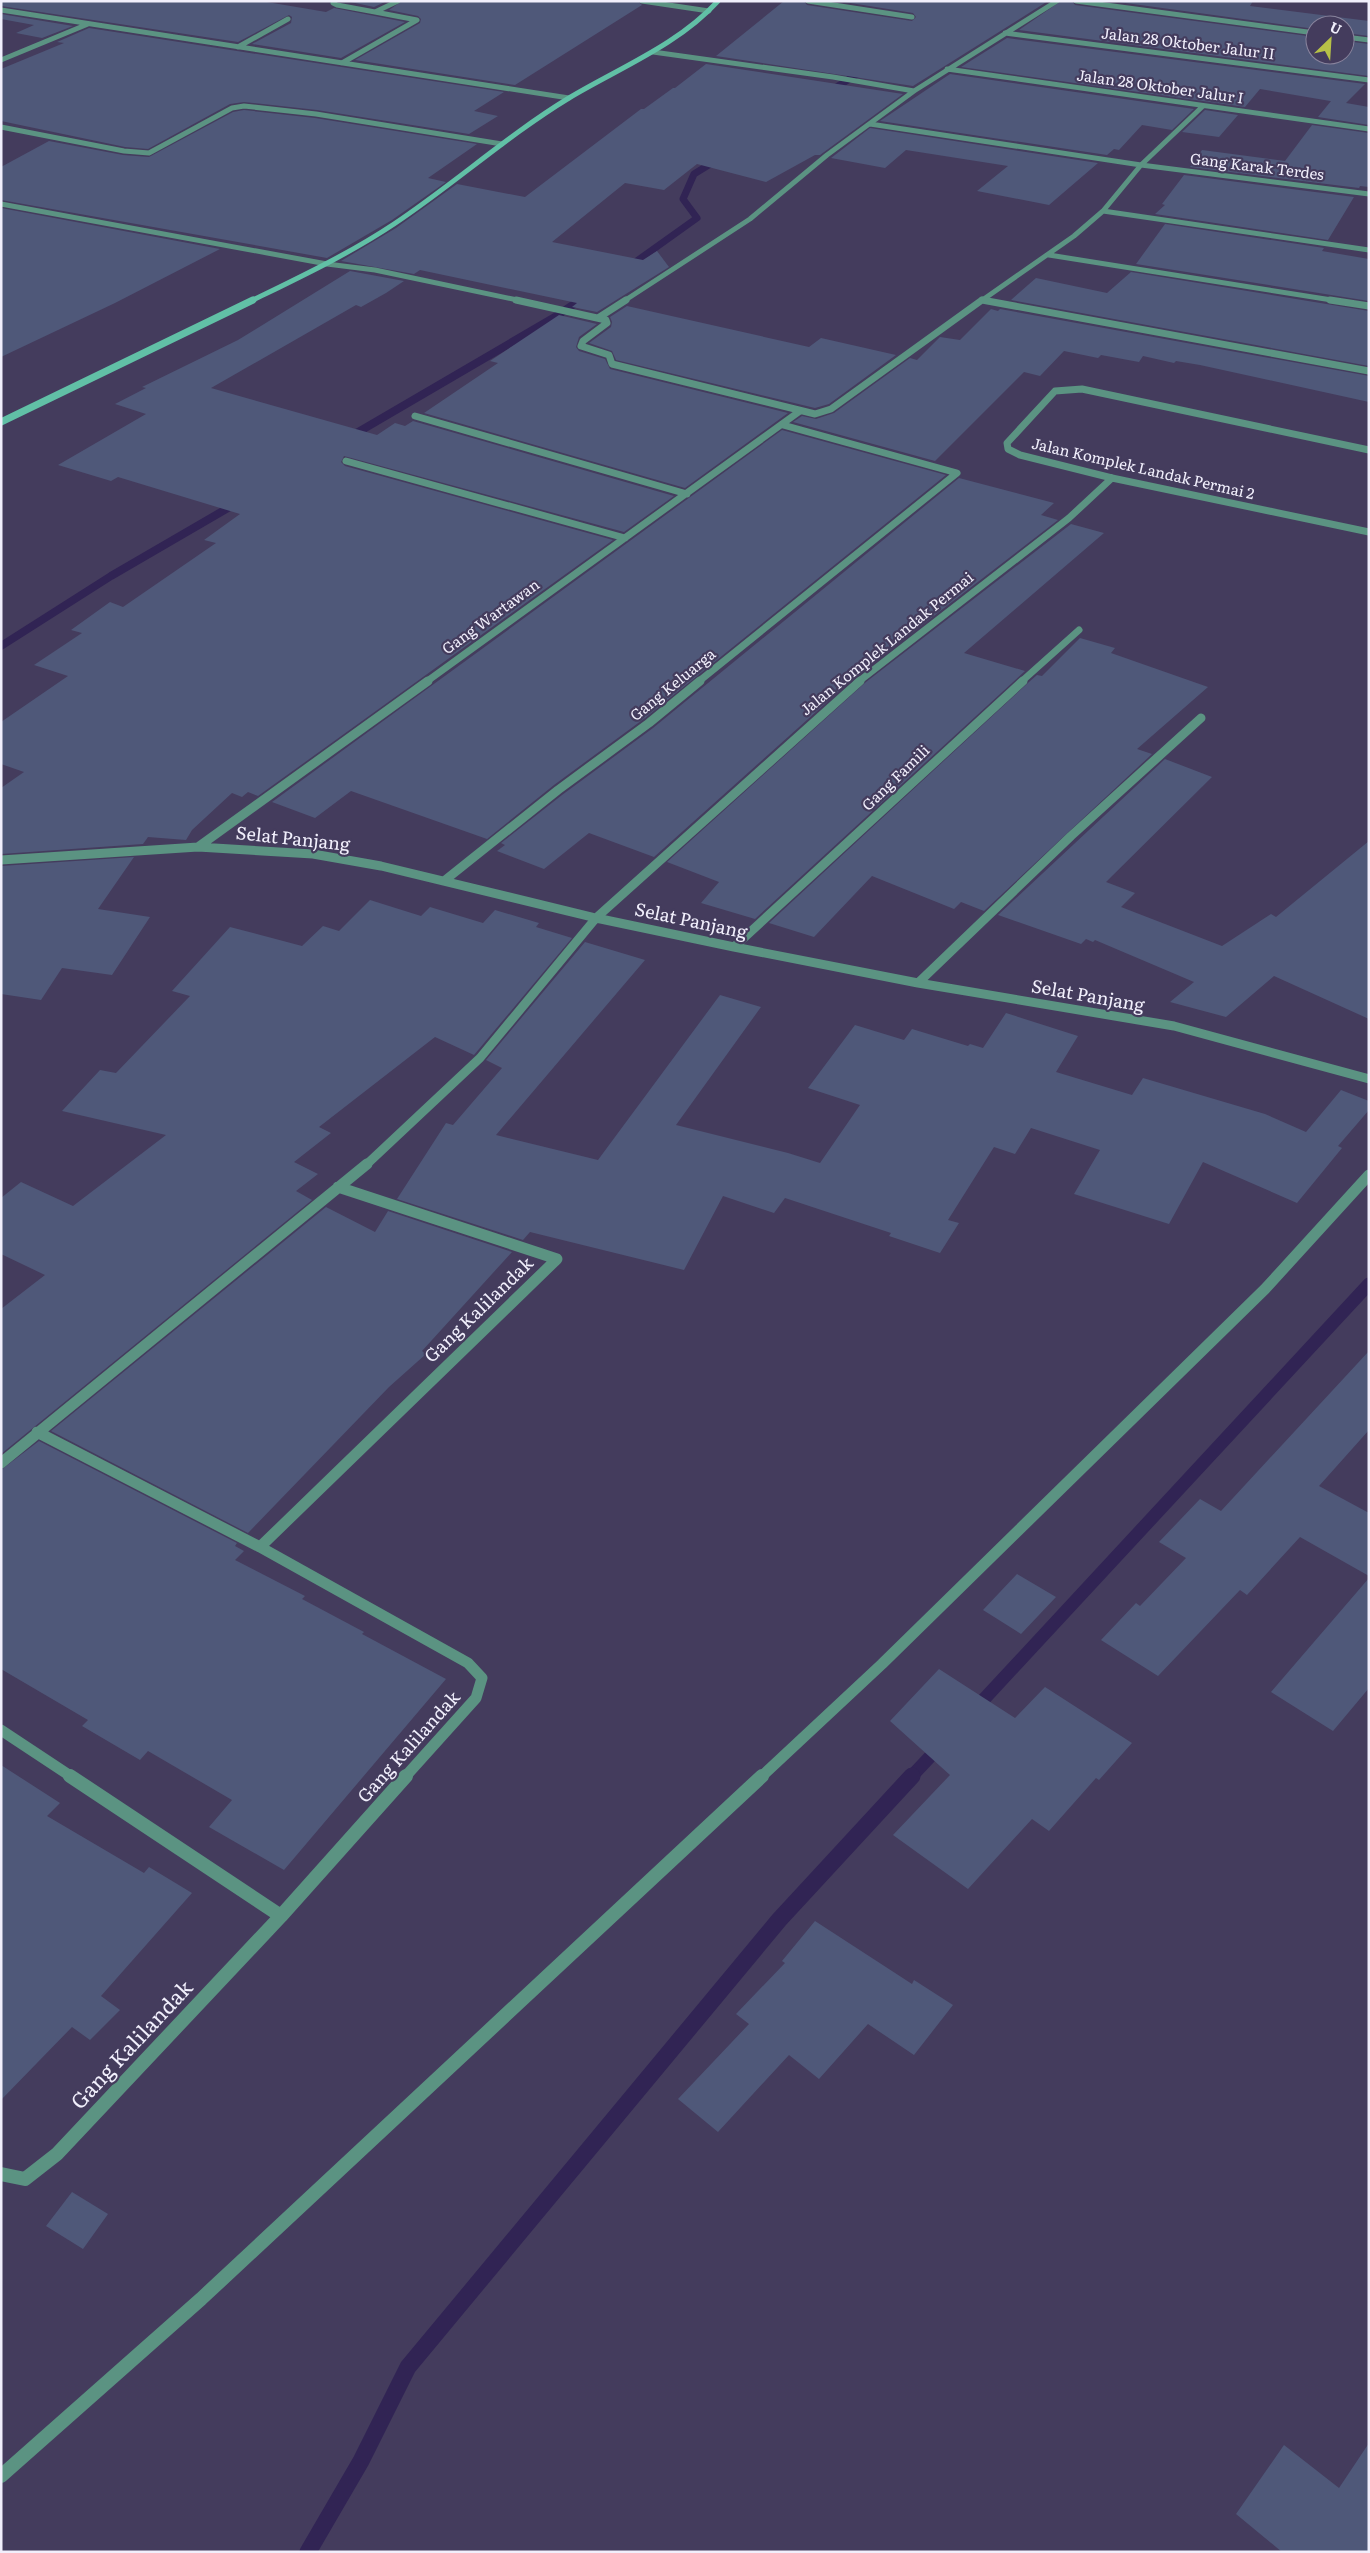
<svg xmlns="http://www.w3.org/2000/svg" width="1370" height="2553" font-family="Literata,serif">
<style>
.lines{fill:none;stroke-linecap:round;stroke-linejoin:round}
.stream-far3{stroke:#312454;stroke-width:7}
.stream-far2{stroke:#312454;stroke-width:8}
.stream-far1{stroke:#312454;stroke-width:13}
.stream{stroke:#312454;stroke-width:17}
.building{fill:#4f5879}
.street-far4{stroke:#5b9382;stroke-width:5}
.street-far3{stroke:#5b9382;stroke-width:7}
.street-far2{stroke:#5b9382;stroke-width:9}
.street-far1{stroke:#5b9382;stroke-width:11}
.street{stroke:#5b9382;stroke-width:14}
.secondary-far1{stroke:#61c0a6;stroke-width:5}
.secondary{stroke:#61c0a6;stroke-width:7}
.labels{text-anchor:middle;stroke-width:4.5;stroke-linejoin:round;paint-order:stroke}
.far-street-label{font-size:15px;fill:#f1effc;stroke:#443c5d}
.street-label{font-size:18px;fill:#f1effc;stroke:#443c5d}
.near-street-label{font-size:21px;fill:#f1effc;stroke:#443c5d}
</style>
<rect width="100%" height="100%" fill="#443c5d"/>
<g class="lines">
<!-- stream-far3 -->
<path class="stream-far3" d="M 827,93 L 867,68
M 627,268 L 697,218 L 683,199 L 694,174 L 720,158
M 578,301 L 590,293"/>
<!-- stream-far2 -->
<path class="stream-far2" d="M 348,438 L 555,317 L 580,300
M 1,646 L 111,576 L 240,501"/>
<!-- stream-far1 -->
<path class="stream-far1" d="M 974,1710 L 1369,1284
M 911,1777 L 942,1744"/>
<!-- stream -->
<path class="stream" d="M 308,2552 L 361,2461 L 408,2367 L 779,1920 L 912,1776"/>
</g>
<!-- building -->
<path class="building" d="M 1,1 L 261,1 L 326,12 L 334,8 L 405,22 L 341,58 L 252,44 L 291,23 L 292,17 L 289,15 L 238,42 L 1,6 Z
M 346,1 L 387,1 L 374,7 Z
M 402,1 L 638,1 L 642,5 L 515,85 L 355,60 L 420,23 L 421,19 L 418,16 L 389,10 Z
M 784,1 L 804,1 L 807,5 L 912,21 L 916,17 L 913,13 L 838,1 L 1048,1 L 913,86 L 716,56 Z
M 1061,1 L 1072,1 L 1075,5 L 1315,37 L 1315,55 L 1345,55 L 1345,41 L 1369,44 L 1369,76 L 1019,30 Z
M 1111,1 L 1253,1 L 1250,6 L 1369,21 L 1369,36 L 1345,33 L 1345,25 L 1315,25 L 1315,29 Z
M 1,14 L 73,26 L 42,38 L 16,33 L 34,25 L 1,19 Z
M 89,28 L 237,51 L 504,92 L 474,111 L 498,116 L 469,134 L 317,110 L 244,102 L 230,104 L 148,149 L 125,147 L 1,121 L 1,69 L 64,43 L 57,42 Z
M 1007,38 L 1365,84 L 1346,103 L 1369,107 L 1369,125 L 1318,117 L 1331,101 L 1336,102 L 1260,89 L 1245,107 L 961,67 Z
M 706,64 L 903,94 L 820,155 L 815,155 L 766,182 L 697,164 L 664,190 L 625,183 L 552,242 L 643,260 L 657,251 L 669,267 L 597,312 L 572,307 L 577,303 L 420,270 L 414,274 L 341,261 L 396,228 L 457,184 L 525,197 L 641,109 L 644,109 L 673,88 L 675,88 Z
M 950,74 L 1194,109 L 1172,130 L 1142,125 L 1119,150 L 1114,149 L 1107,155 L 880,121 Z
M 244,110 L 315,118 L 477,144 L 428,178 L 446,182 L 392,220 L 327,258 L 1,200 L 1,167 L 49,141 L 123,155 L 149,157 L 233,112 Z
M 1205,110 L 1238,115 L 1219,137 L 1182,132 Z
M 1312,125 L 1369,133 L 1369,187 L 1360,186 L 1359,188 L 1190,167 L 1202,150 L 1285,161 Z
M 870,128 L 1098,163 L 1049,205 L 977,191 L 1008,166 L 906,150 L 885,168 L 831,158 Z
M 1184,175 L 1354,197 L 1328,240 L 1155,214 L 1165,205 L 1162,204 Z
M 1,208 L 220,249 L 115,303 L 1,357 Z
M 1165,224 L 1324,248 L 1322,251 L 1369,259 L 1369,301 L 1136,264 Z
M 350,271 L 404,281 L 386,293 L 361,307 L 356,305 L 211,388 L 377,435 L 395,423 L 405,426 L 413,421 L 674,496 L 624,532 L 344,456 L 341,462 L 345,466 L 613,540 L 258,796 L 248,792 L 242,797 L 232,793 L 192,830 L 186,840 L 148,837 L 143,844 L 1,854 L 1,788 L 24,772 L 1,764 L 1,722 L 68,676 L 34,665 L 82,633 L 71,630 L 110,602 L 123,607 L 216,543 L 204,540 L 240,514 L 118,477 L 111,481 L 58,465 L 146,414 L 115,404 L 146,388 L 142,387 L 238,340 Z
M 1131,272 L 1369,311 L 1369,366 L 1011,300 L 1036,278 L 1107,293 Z
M 627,306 L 809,347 L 821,338 L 896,355 L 829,404 L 815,408 L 616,360 L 612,351 L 589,343 L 611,327 L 612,322 L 610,317 Z
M 991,309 L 998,311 L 1000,309 L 1369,376 L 1369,402 L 1200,365 L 1176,361 L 1174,363 L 1143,356 L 1139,362 L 1101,355 L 1098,358 L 1064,351 L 1040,376 L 1024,372 L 935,461 L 793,422 L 802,416 L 816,419 L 834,413 L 910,358 L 917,360 L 940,337 L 960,340 Z
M 559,315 L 597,324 L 579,337 L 576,347 L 579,351 L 605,359 L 610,369 L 788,413 L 685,488 L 424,413 L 498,363 L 490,361 Z
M 782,430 L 946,475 L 645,718 L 554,785 L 487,839 L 351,791 L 315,818 L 272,802 Z
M 959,478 L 1054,503 L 1041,515 L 1058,520 L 856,676 L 654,857 L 589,833 L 544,869 L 497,851 L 505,845 L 501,843 L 562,795 L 653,728 Z
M 1071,524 L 1104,533 L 964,653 L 1025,671 L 755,919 L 701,903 L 719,882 L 667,862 L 866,682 Z
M 1080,638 L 1115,648 L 1111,653 L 1208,687 L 1137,749 L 1152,754 L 984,911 L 961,902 L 954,909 L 872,876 L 814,937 L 769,923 L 1029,682 L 1037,675 L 1042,676 Z
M 1165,759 L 1212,777 L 1106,882 L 1135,893 L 1121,907 L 1222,946 L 1271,914 L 1276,917 L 1369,841 L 1369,1019 L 1274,976 L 1226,1017 L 1170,1002 L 1194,982 L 1095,940 L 1093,942 L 1086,939 L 1081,944 L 998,915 Z
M 134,857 L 98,909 L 150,917 L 112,975 L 62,968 L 41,1000 L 1,994 L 1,866 Z
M 370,900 L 421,916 L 430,907 L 483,923 L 495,910 L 539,923 L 536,927 L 572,938 L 474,1055 L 435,1037 L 319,1127 L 331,1133 L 294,1162 L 318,1174 L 296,1191 L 312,1200 L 1,1454 L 1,1309 L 45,1275 L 1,1254 L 1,1198 L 21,1182 L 73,1206 L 166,1135 L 62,1111 L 100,1070 L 116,1073 L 190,996 L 172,991 L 230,927 L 302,946 L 323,926 L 339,931 Z
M 585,942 L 645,960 L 496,1135 L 598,1160 L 720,995 L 761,1007 L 676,1125 L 788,1153 L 820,1163 L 860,1105 L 808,1088 L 855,1025 L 904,1040 L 912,1029 L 968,1046 L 970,1044 L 983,1048 L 1006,1013 L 1078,1036 L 1056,1072 L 1132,1095 L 1143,1078 L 1265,1114 L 1306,1132 L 1341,1090 L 1369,1101 L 1369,1110 L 1338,1146 L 1342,1148 L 1297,1203 L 1203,1162 L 1169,1224 L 1074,1194 L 1100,1150 L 1031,1128 L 1015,1154 L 994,1147 L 948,1220 L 959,1223 L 940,1253 L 889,1236 L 891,1233 L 785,1198 L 774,1213 L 723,1196 L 684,1270 L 530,1232 L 523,1240 L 397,1199 L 446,1123 L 453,1125 L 502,1068 L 486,1060 Z
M 326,1207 L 375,1232 L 388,1211 L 512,1252 L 422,1351 L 426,1354 L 389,1387 L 248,1533 L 51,1431 Z
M 1369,1351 L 1369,1430 L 1319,1486 L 1369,1513 L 1369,1576 L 1300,1537 L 1247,1595 L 1240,1590 L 1158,1676 L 1101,1640 L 1136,1603 L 1140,1606 L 1186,1558 L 1159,1542 L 1200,1499 L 1221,1511 Z
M 39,1441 L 237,1543 L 235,1546 L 244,1551 L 235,1560 L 305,1596 L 302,1599 L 364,1632 L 362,1634 L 446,1679 L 284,1870 L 209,1827 L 232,1800 L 148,1751 L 140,1760 L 82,1726 L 88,1720 L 1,1669 L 1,1470 Z
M 1017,1574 L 1056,1597 L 1021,1634 L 983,1610 Z
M 1369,1578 L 1369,1688 L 1333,1731 L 1271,1692 Z
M 939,1669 L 1015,1718 L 1045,1687 L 1132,1743 L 1099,1780 L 1096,1778 L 1049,1831 L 1032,1819 L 968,1889 L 893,1835 L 950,1775 L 890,1721 Z
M 1,1765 L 60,1803 L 47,1816 L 144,1873 L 149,1867 L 192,1893 L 101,1996 L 120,2010 L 90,2040 L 72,2027 L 1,2100 Z
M 815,1921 L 912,1984 L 914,1980 L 953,2005 L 914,2055 L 868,2024 L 819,2079 L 789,2055 L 718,2132 L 678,2099 L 749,2024 L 736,2014 L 785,1963 L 782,1961 Z
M 72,2192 L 108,2214 L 83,2249 L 46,2226 Z
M 1369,2443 L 1369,2552 L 1282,2552 L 1236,2514 L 1284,2445 L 1339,2488 Z"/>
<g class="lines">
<!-- street-far4 -->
<path class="street-far4" d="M 334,1 L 333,3 L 337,5 L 375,12 L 398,1
M 642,1 L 709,11
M 808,1 L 912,17
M 1076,1 L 1315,33
M 1,10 L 569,98
M 1005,33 L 1369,80
M 1345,37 L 1369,40
M 238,47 L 288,19
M 653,52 L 833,77 L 914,91
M 1,60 L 88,24
M 342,63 L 417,20 L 375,12
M 947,69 L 1369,129
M 870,124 L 1141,165 L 1369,194
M 1,127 L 124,151 L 149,153 L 232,108 L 244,106 L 316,114 L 502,144
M 1,204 L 327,264 L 375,270 L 522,301
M 1103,211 L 1369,250
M 1049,255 L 1338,301
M 982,300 L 987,301
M 624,301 L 750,219 L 827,155 L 914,91 L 1057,1
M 981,301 L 1074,236 L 1103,211 L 1141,165 L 1203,106"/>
<!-- street-far3 -->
<path class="street-far3" d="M 516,300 L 606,320 L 607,323 L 583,341 L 581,346 L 609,355 L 612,364 L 815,414 L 831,409 L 982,300
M 982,300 L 1369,371
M 1330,300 L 1369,306
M 598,318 L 626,300
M 415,416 L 687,494
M 1369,450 L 1082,389 L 1055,391 L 1007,443 L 1008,449 L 1020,455 L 1112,478 L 1369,532
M 346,461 L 625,538
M 426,682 L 800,411
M 698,682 L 957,473 L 783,425
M 858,682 L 1069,518 L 1112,478
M 1021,682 L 1079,630"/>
<!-- street-far2 -->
<path class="street-far2" d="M 198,847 L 428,681
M 1,860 L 198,847 L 313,854 L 381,866 L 596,918 L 734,947 L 918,983 L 1174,1026 L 1369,1079
M 444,881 L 558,790 L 649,723 L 700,681
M 734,947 L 1023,681
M 918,983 L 1071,836 L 1201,718
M 366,1165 L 480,1058 L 596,918 L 860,681"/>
<!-- street-far1 -->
<path class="street-far1" d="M 37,1432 L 260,1547 L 468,1663 L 482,1678 L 476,1698 L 405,1777
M 1,1463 L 367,1164
M 260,1547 L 557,1259 L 338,1187
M 1,1730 L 72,1777
M 761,1777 L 882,1664 L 1265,1289 L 1369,1175"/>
<!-- street -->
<path class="street" d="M 70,1776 L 281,1916
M 1,2174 L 25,2179 L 57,2154 L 281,1916 L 406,1776
M 1,2476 L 201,2299 L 762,1776"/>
<!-- secondary-far1 -->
<path class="secondary-far1" d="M 251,301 C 300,277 349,254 394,224 C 454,184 508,135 569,98 C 619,68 678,45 718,1"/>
<!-- secondary -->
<path class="secondary" d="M 1,422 L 253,300"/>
</g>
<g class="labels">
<!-- far-street labels -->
<g class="far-street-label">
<text transform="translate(1188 44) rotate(7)" y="5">Jalan 28 Oktober Jalur II</text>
<text transform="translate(1160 87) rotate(8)" y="5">Jalan 28 Oktober Jalur I</text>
<text transform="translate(1257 167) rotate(7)" y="5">Gang Karak Terdes</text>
<text transform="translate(1143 469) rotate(13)" y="5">Jalan Komplek Landak Permai 2</text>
<text transform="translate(491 617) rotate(-36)" y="5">Gang Wartawan</text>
<text transform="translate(887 644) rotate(-39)" y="5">Jalan Komplek Landak Permai</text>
<text transform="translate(673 685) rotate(-39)" y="5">Gang Keluarga</text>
<text transform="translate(896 778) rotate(-44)" y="5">Gang Famili</text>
</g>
<!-- street labels -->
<g class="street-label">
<text transform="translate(293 839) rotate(6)" y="6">Selat Panjang</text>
<text transform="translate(691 921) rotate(12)" y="6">Selat Panjang</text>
<text transform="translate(1088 996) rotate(10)" y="6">Selat Panjang</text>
<text transform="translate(479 1310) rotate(-44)" y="6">Gang Kalilandak</text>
<text transform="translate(409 1747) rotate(-48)" y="6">Gang Kalilandak</text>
</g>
<!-- near-street labels -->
<g class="near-street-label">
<text transform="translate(132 2045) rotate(-47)" y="7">Gang Kalilandak</text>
</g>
</g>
<!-- border -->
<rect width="1370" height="2553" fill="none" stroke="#f1effc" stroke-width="5"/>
<!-- north arrow -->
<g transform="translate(1330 40) rotate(25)"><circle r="24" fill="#443c5d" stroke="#89849d"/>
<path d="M0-4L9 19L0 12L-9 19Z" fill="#b7c147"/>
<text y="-8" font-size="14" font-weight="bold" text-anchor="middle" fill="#f1effc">U</text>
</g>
</svg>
